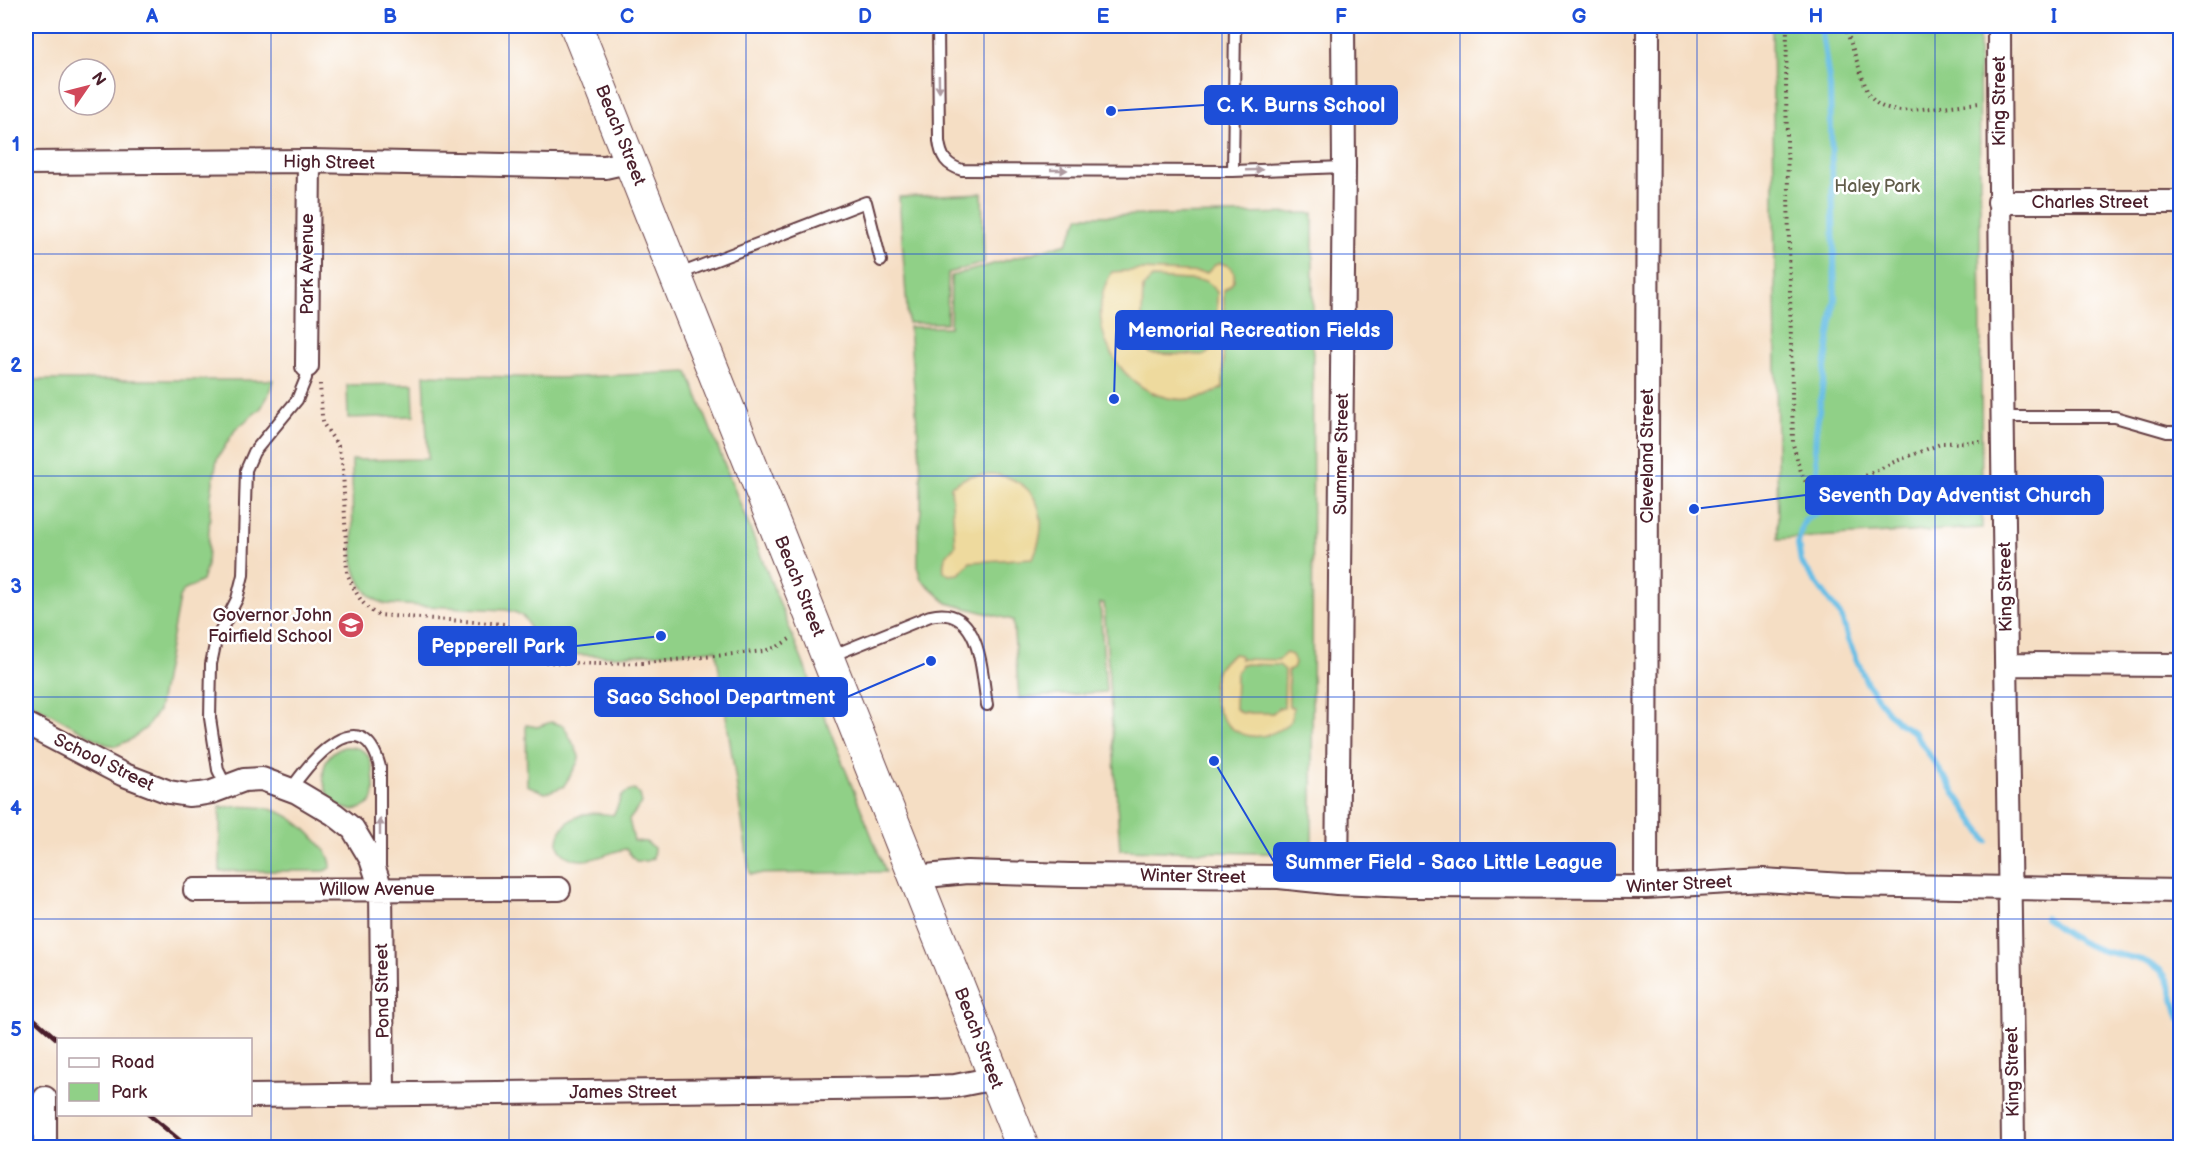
<svg xmlns="http://www.w3.org/2000/svg" width="2206" height="1173" font-family="'Balsamiq Sans',sans-serif">
<style>
.green{fill:#90d087;stroke:#6d7859;stroke-width:1.5}
.sand{fill:#eeda9e;stroke:#9c7c64;stroke-width:1.5;fill-rule:evenodd}
.lines{fill:none;stroke-linecap:round;stroke-linejoin:round}
.stream{stroke:#68bee5;stroke-width:6}
.service-casing{stroke:#643c42;stroke-width:14}
.minor-casing{stroke:#643c42;stroke-width:26}
.secondary-casing{stroke:#643c42;stroke-width:34}
.path{stroke:#643c42;stroke-width:4;stroke-dasharray:1.5 4.5;stroke-linecap:butt}
.service{stroke:#fff;stroke-width:10}
.minor{stroke:#fff;stroke-width:22}
.secondary{stroke:#fff;stroke-width:32}
.rail{stroke:#4a1f2b;stroke-width:4.5}
.oneway{fill:#ae9aa0}
.grid{fill:none;stroke:#1d4ed8;stroke-width:1.5;stroke-opacity:0.55}
.labels{text-anchor:middle;stroke-width:5;stroke-linejoin:round;paint-order:stroke}
.street-label{font-size:18px;fill:#4a1f2b;stroke:#fff}
.park-label{font-size:18px;fill:#625d4b;stroke:#fff}
.poi-label{font-size:18px;fill:#4a1f2b;stroke:#fff;text-anchor:end}
.leader{fill:none;stroke:#1d4ed8;stroke-width:2}
.callout-dot{fill:#1d4ed8;stroke:#fff;stroke-width:2}
.callout{fill:#1d4ed8;stroke:#1d4ed8;stroke-width:2}
.callout-label{font-size:20px;text-anchor:middle;font-weight:bold;fill:#fff}
.neatline{fill:none;stroke:#1d4ed8;stroke-width:2}
.grid-label{font-size:20px;text-anchor:middle;font-weight:bold;fill:#1d4ed8}
</style>
<rect width="100%" height="100%" fill="#fff"/>
<filter id="ink" filterUnits="userSpaceOnUse"><feTurbulence type="fractalNoise" baseFrequency=".0167" numOctaves="2"/><feDisplacementMap in="SourceGraphic" scale="12" xChannelSelector="R" yChannelSelector="G"/><feConvolveMatrix kernelMatrix="1 2 1 2 8 2 1 2 1" color-interpolation-filters="sRGB"/></filter>
<filter id="wash" filterUnits="userSpaceOnUse"><feTurbulence type="fractalNoise" baseFrequency=".008" numOctaves="4" result="noise"/><feDisplacementMap in="SourceGraphic" scale="24" xChannelSelector="R" yChannelSelector="G"/><feGaussianBlur stdDeviation="1.35" result="paint"/><feColorMatrix in="noise" values="0 0 0 0 0 0 0 0 0 0 0 0 0 0 0 0 0 1.4 0 .05"/><feComposite in="paint" operator="in"/></filter>
<g filter="url(#wash)">
<rect width="100%" height="100%" fill="#f5dec4"/>
<!-- green -->
<path class="green" d="M 1772,26 L 1979,26 L 1982,528 L 1778,539 Z
M 982,193 L 984,263 L 948,273 L 947,323 L 908,323 L 899,197 Z
M 1313,213 L 1312,848 L 1301,854 L 1120,850 L 1104,603 L 1100,603 L 1106,692 L 1019,698 L 1013,620 L 947,603 L 921,579 L 918,569 L 918,532 L 921,511 L 921,471 L 909,327 L 950,327 L 951,276 L 1067,243 L 1080,216 Z
M 688,372 L 886,872 L 750,874 L 716,650 L 614,656 L 532,653 C 529,629 534,615 506,610 L 385,604 C 366,598 357,580 353,561 L 352,460 L 428,459 L 424,375 L 559,378 Z
M 26,380 L 273,380 L 268,396 L 261,408 L 235,430 L 217,459 L 211,494 L 207,565 L 202,581 L 183,591 L 179,598 L 158,711 L 146,728 L 130,740 L 116,746 L 105,744 L 26,700 Z
M 413,384 L 414,416 L 348,418 L 347,385 Z
M 551,722 L 564,726 C 566,731 579,753 579,757 C 580,762 566,782 563,787 L 545,793 L 527,785 L 526,725 L 537,727 Z
M 344,747 C 370,745 373,762 374,784 C 374,790 375,797 371,802 C 368,805 362,808 359,809 C 323,817 308,756 344,747 Z
M 635,790 L 640,795 L 642,803 L 629,820 L 634,841 L 646,842 L 654,848 L 653,858 L 647,861 L 636,861 L 626,849 C 610,851 598,861 581,860 C 547,858 553,822 585,814 C 594,812 604,814 613,815 C 621,805 616,793 635,790 Z
M 220,807 C 264,806 283,804 315,839 C 322,847 331,855 331,867 L 325,871 L 220,871 Z"/>
<!-- sand -->
<path class="sand" d="M 1221,263 L 1231,267 C 1238,277 1233,285 1224,290 L 1223,388 C 1216,391 1209,396 1202,397 C 1133,415 1075,330 1112,272 L 1142,270 L 1207,273 L 1215,265 ZM 1152,278 L 1206,281 L 1217,292 L 1216,346 L 1205,355 L 1151,354 L 1141,344 L 1143,287 Z
M 992,474 C 1039,480 1051,518 1033,558 L 970,562 L 959,574 L 949,575 L 944,571 C 942,559 946,555 955,546 L 951,486 L 969,476 Z
M 1286,653 L 1292,655 L 1295,663 L 1293,668 L 1288,670 L 1289,707 L 1294,707 L 1290,722 C 1234,770 1184,685 1233,654 L 1240,655 L 1240,659 L 1278,660 ZM 1241,664 L 1279,665 L 1285,670 L 1284,708 L 1278,708 L 1273,713 L 1241,713 L 1235,708 L 1236,673 L 1240,668 Z"/>
<g class="lines">
<!-- stream -->
<path class="stream" d="M 1819,488 L 1815,448 L 1816,431 L 1835,299 L 1830,87 L 1821,26
M 1820,506 L 1819,513 L 1806,519 L 1802,526 L 1798,544 L 1801,562 L 1842,618 L 1848,640 L 1867,683 L 1887,711 L 1900,724 L 1914,732 L 1987,841
M 2045,918 C 2061,932 2077,941 2097,949 C 2115,956 2149,957 2162,972 C 2173,985 2174,1004 2180,1019"/>
</g>
</g>
<g filter="url(#ink)">
<g class="lines">
<defs>
<path id="service" d="M 938,26 L 939,141 C 941,157 946,165 962,170 L 1233,171 L 1344,167
M 1233,171 L 1235,26
M 677,275 L 866,202 L 881,261
M 2002,417 L 2115,417 L 2167,432 L 2180,432
M 831,656 L 930,616 C 981,604 981,670 987,705
M 226,786 L 218,770 L 210,718 L 211,664 L 216,640 L 237,599 L 243,575 L 246,470 L 254,452 L 297,400 L 306,378 L 307,366
M 291,789 C 311,760 362,699 380,767 L 380,865"/>
<path id="minor" d="M 1999,26 C 2000,400 2009,773 2013,1148
M 26,163 L 309,161 L 605,167 L 632,161
M 1999,202 L 2180,202
M 307,366 L 309,161
M 2007,664 L 2180,665
M 26,724 L 122,774 L 169,792 L 188,795 L 200,794 L 212,792 L 244,780 L 262,779 L 297,792 L 334,814 L 353,829 L 371,859 L 381,889 L 383,1093
M 916,877 L 967,872 L 1071,875 L 1279,877 L 1337,883 L 1410,886 L 1646,887 L 1763,880 L 1844,885 L 2180,891
M 1337,883 L 1344,167 L 1343,26
M 1646,887 L 1648,26
M 195,890 L 559,889
M 250,1096 L 910,1088 L 955,1086 L 995,1078
M 45,1098 L 45,1148"/>
<path id="secondary" d="M 576,26 L 1023,1148"/>
</defs>
<!-- service casing -->
<use href="#service" class="service-casing"/>
<!-- minor casing -->
<use href="#minor" class="minor-casing"/>
<!-- secondary casing -->
<use href="#secondary" class="secondary-casing"/>
<!-- path -->
<path class="path" d="M 1787,26 L 1786,90 L 1793,444 C 1798,461 1802,485 1818,495 L 1830,493 L 1894,462 L 1943,443 L 1983,442
M 1845,26 L 1867,91 C 1875,106 1886,110 1902,111 L 1980,103
M 320,384 L 322,416 L 324,425 L 338,446 L 343,467 L 347,573 C 355,591 361,606 378,615 L 505,624 C 518,634 517,646 517,661 L 600,664 L 645,663 L 764,651 L 777,647 L 793,637"/>
<!-- service -->
<use href="#service" class="service"/>
<!-- minor -->
<use href="#minor" class="minor"/>
<!-- secondary -->
<use href="#secondary" class="secondary"/>
<!-- rail -->
<path class="rail" d="M 26,1012 L 58,1040
M 148,1114 L 189,1148"/>
</g>
<!-- one-way arrows -->
<defs><path id="oneway-solid" d="M-6-.8H1V-3.2L6.5 0L1 3.2V.8H-6Z" transform="scale(1.5)"/></defs>
<g class="oneway">
<use href="#oneway-solid" transform="translate(939 84) rotate(89)"/>
<use href="#oneway-solid" transform="translate(1059 170)"/>
<use href="#oneway-solid" transform="translate(1254 170) rotate(-2)"/>
<use href="#oneway-solid" transform="translate(380 827) rotate(-90)"/>
</g>
</g>
<!-- grid -->
<path class="grid" d="M 271,26 L 271,1148M 509,26 L 509,1148M 746,26 L 746,1148M 984,26 L 984,1148M 1222,26 L 1222,1148M 1460,26 L 1460,1148M 1697,26 L 1697,1148M 1935,26 L 1935,1148M 26,254 L 2180,254M 26,476 L 2180,476M 26,697 L 2180,697M 26,919 L 2180,919"/>
<!-- icons -->
<defs>
<symbol id="school-disc" viewBox="-11 -11 22 22"><circle r="9.5" fill="#d1495b" stroke="#fff"/><path d="M0-5L7-2L0 1L-7-2ZM-4 1L0 2.5L4 1V4Q0 6-4 4Z" fill="#fff"/></symbol>
</defs>
<g fill-rule="evenodd">
<use href="#school-disc" x="336" y="610" width="30" height="30"/>
</g>
<g class="labels">
<!-- street labels -->
<g class="street-label">
<text transform="translate(1999 101) rotate(-90)" y="6">King Street</text>
<text transform="translate(621 135) rotate(68)" y="6">Beach Street</text>
<text transform="translate(329 162) rotate(1)" y="6">High Street</text>
<text x="2090" y="208">Charles Street</text>
<text transform="translate(307 264) rotate(-90)" y="6">Park Avenue</text>
<text transform="translate(1341 454) rotate(-89)" y="6">Summer Street</text>
<text transform="translate(1647 456) rotate(-90)" y="6">Cleveland Street</text>
<text transform="translate(800 586) rotate(68)" y="6">Beach Street</text>
<text transform="translate(2005 587) rotate(-91)" y="6">King Street</text>
<text transform="translate(104 762) rotate(26)" y="6">School Street</text>
<text transform="translate(1193 876) rotate(1)" y="6">Winter Street</text>
<text transform="translate(1679 884) rotate(-3)" y="6">Winter Street</text>
<text x="377" y="895">Willow Avenue</text>
<text transform="translate(382 991) rotate(-91)" y="6">Pond Street</text>
<text transform="translate(979 1038) rotate(69)" y="6">Beach Street</text>
<text transform="translate(2012 1072) rotate(-91)" y="6">King Street</text>
<text x="623" y="1098">James Street</text>
</g>
<!-- park labels -->
<g class="park-label">
<text x="1877" y="192">Haley Park</text>
</g>
<!-- poi labels -->
<g class="poi-label">
<text x="332" y="621">Governor John<tspan x="332" dy="21">Fairfield School</tspan></text>
</g>
</g>
<!-- callouts -->
<path class="leader" d="M1111 111L1205 105M1114 399L1116 330M1694 509L1806 495M661 636L576 646M931 661L847 697M1214 761L1274 862"/>
<g class="callout-dot">
<circle cx="1111" cy="111" r="6"/>
<circle cx="1114" cy="399" r="6"/>
<circle cx="1694" cy="509" r="6"/>
<circle cx="661" cy="636" r="6"/>
<circle cx="931" cy="661" r="6"/>
<circle cx="1214" cy="761" r="6"/>
</g>
<g class="callout">
<rect x="1205" y="86" width="192" height="38" rx="6"/>
<rect x="1116" y="311" width="276" height="38" rx="6"/>
<rect x="1806" y="476" width="297" height="38" rx="6"/>
<rect x="419" y="627" width="157" height="38" rx="6"/>
<rect x="595" y="678" width="252" height="38" rx="6"/>
<rect x="1274" y="843" width="341" height="38" rx="6"/>
</g>
<g class="callout-label">
<text x="1301" y="112">C. K. Burns School</text>
<text x="1254" y="337">Memorial Recreation Fields</text>
<text x="1955" y="502">Seventh Day Adventist Church</text>
<text x="498" y="653">Pepperell Park</text>
<text x="721" y="704">Saco School Department</text>
<text x="1444" y="869">Summer Field - Saco Little League</text>
</g>
<!-- margin -->
<rect width="2206" height="1173" fill="none" stroke="#fff" stroke-width="66"/>
<!-- legend -->
<rect x="57" y="1038" width="195" height="78" fill="#ffffff" stroke="#b7a5aa" stroke-width="1.5"/>
<rect x="69" y="1058" width="30" height="9" fill="#ffffff" stroke="#b7a5aa" stroke-width="1.5"/>
<text x="111" y="1068" font-size="18" fill="#4a1f2b">Road</text>
<rect x="69" y="1083" width="30" height="18" fill="#90d087" stroke="#b7a5aa" stroke-width="1.5"/>
<text x="111" y="1098" font-size="18" fill="#4a1f2b">Park</text>
<!-- north arrow -->
<g transform="translate(87 87) rotate(55)"><circle r="28" fill="#ffffff" stroke="#b7a5aa" stroke-width="1.5"/>
<path d="M0-4.5L10 22L0 15L-10 22Z" fill="#d1495b"/>
<text y="-9" font-size="16" font-weight="bold" text-anchor="middle" fill="#4a1f2b">N</text>
</g>
<rect x="33" y="33" width="2140" height="1107" class="neatline"/>
<g class="grid-label">
<text x="152" y="23">A</text>
<text x="390" y="23">B</text>
<text x="627" y="23">C</text>
<text x="865" y="23">D</text>
<text x="1103" y="23">E</text>
<text x="1341" y="23">F</text>
<text x="1579" y="23">G</text>
<text x="1816" y="23">H</text>
<text x="2054" y="23">I</text>
<text x="16" y="151">1</text>
<text x="16" y="372">2</text>
<text x="16" y="593">3</text>
<text x="16" y="815">4</text>
<text x="16" y="1036">5</text>
</g>
</svg>
